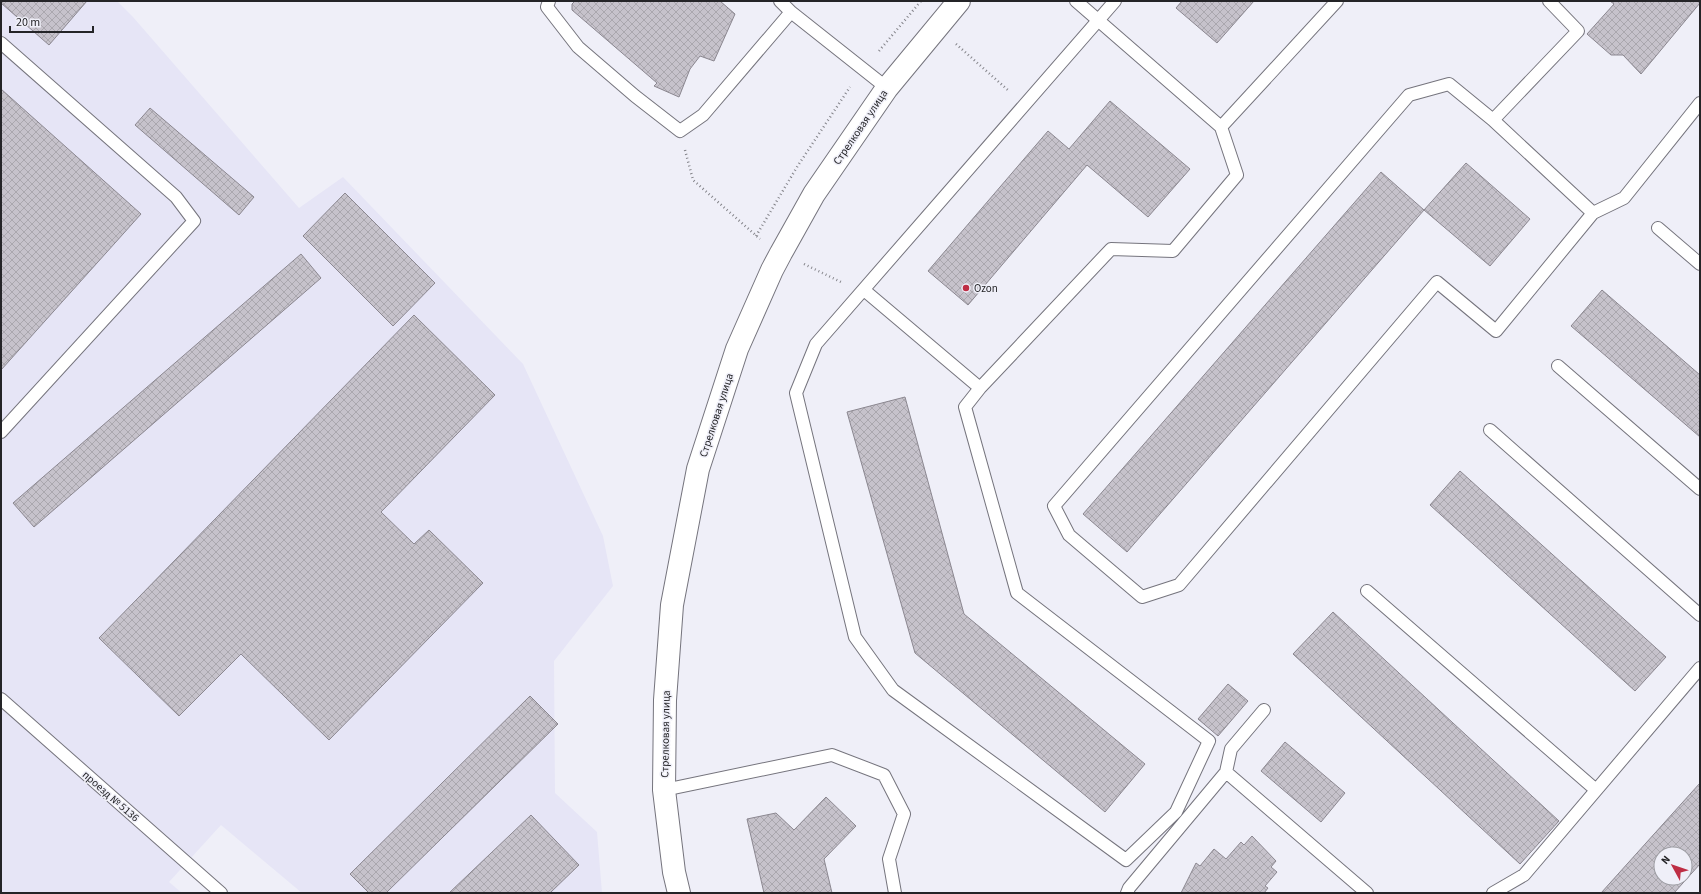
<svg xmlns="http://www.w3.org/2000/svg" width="1701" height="894" font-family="'Source Sans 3',sans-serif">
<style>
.built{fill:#e6e5f6}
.building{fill:url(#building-cross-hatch);stroke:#8b8790;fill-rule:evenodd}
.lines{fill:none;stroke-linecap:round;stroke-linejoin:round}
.lane-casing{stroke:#75747d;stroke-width:14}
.street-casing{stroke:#75747d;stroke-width:24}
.path{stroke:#84848a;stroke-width:2.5;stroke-dasharray:1 3;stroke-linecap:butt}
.lane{stroke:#fff;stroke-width:12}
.street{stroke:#fff;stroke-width:22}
.poi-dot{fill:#be2d44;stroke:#efeff8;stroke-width:1.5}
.labels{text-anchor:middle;stroke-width:3;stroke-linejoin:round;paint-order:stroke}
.street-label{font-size:11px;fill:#242427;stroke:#efeff8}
.poi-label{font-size:11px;fill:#242427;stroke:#efeff8;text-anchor:start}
</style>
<defs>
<pattern id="building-cross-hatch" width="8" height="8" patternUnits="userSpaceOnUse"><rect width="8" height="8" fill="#c6c2cb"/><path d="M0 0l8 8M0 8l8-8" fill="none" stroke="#aaa7ae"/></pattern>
</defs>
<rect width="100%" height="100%" fill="#efeff8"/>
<!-- built -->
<path class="built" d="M 1,1 L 117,1 L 133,17 L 299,208 L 343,177 L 523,364 L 603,536 L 613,586 L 554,661 L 555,793 L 597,832 L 602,893 L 302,893 L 221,825 L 169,882 L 182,893 L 1,893 Z"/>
<!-- building -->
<path class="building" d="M 1,1 L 87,1 L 49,45 L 1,3 Z
M 575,1 L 720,1 L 735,14 L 714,61 L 700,56 L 690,69 L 679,97 L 654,86 L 657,83 L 572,10 L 572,4 Z
M 1182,1 L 1254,1 L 1217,43 L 1176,8 Z
M 1610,1 L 1700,1 L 1700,3 L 1641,74 L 1623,55 L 1611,55 L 1587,34 L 1614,4 Z
M 1,89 L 141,214 L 1,370 Z
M 1110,101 L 1190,169 L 1148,217 L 1087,165 L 968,305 L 928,271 L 1048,131 L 1069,149 Z
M 150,108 L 254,197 L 239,215 L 135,125 Z
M 1466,163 L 1530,219 L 1490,266 L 1424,210 Z
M 1381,172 L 1424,210 L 1127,552 L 1083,514 Z
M 345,193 L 435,283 L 393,326 L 303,236 Z
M 301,254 L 321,278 L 34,527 L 13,503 Z
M 1602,290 L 1700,375 L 1700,437 L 1571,326 Z
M 414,315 L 495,395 L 381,512 L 414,544 L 429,530 L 483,583 L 329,740 L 241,654 L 179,716 L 99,638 Z
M 905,397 L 964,614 L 1145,764 L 1105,812 L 915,653 L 847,412 Z
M 1460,471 L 1666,657 L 1635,691 L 1430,505 Z
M 1333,612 L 1559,821 L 1520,864 L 1293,654 Z
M 1228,684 L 1248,701 L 1218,736 L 1198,719 Z
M 530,696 L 558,724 L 386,893 L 369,893 L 350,874 Z
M 1285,742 L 1345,793 L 1321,822 L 1261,771 Z
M 1700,783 L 1700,864 L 1674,893 L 1601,893 ZM 1661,854 L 1685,854 L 1685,878 L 1661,878 Z
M 826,797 L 856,826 L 824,859 L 832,893 L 764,893 L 747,819 L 776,813 L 794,830 Z
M 531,815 L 579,865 L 550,893 L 449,893 Z
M 1252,836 L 1276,861 L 1271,867 L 1277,872 L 1265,886 L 1268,888 L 1264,893 L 1181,893 L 1196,863 L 1200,866 L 1214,849 L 1226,859 L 1241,842 L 1244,845 Z"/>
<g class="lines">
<defs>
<path id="lane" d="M 549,1 L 547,7 L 578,47 L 635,96 L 680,131 L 703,115 L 791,12
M 780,1 L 791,12 L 887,88
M 1076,1 L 1221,127
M 1115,1 L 816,344 L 796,393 L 855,637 L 893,690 L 1126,860 L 1176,812 L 1209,741 L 1017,593 L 965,407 L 980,388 L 1111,249 L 1173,251 L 1237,175 L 1221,127 L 1337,1
M 1549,1 L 1578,31 L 1493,120 L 1593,213 L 1624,198 L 1700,103
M 1,43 L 176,197 L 194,221 L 1,432
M 1493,120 L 1449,84 L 1409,95 L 1054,506 L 1069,535 L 1142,597 L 1179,585 L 1437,282 L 1496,331 L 1593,213
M 1658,228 L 1700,264
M 864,290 L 980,388
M 1558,366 L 1700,489
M 1490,430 L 1700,615
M 1367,591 L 1596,790
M 1,699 L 221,893
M 1226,772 L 1231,749 L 1264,710
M 664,790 L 832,755 L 884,775 L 904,814 L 889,859 L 895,893
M 1127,893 L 1129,888 L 1226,772 L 1367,893
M 1493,893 L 1524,875 L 1700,668"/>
<path id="street" d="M 679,893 L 674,872 L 664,790 L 665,700 L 672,605 L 698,469 L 737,349 L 772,270 L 781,253 L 814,194 L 887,88 L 959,1"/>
</defs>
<!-- lane casing -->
<use href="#lane" class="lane-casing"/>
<!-- street casing -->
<use href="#street" class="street-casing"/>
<!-- path -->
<path class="path" d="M 956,44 L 1009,91
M 879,51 L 921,1
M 685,150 L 693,180 L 760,239
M 756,236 L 797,167 L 850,87
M 804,264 L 843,283"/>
<!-- lane -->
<use href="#lane" class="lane"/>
<!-- street -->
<use href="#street" class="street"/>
</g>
<!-- markers -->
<circle class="poi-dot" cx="966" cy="288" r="4"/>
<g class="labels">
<!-- street labels -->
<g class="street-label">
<text transform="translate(860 127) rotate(-56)" y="4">Стрелковая улица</text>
<text transform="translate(716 415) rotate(-72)" y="4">Стрелковая улица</text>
<text transform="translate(665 734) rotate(-89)" y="4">Стрелковая улица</text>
<text transform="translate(111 796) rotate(41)" y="4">проезд № 5136</text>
</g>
<!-- poi labels -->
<g class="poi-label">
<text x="974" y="292">Ozon</text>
</g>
</g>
<!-- border -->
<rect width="1701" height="894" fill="none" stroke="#242427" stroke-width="4"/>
<!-- north arrow -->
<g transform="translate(1673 866) rotate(310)"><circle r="19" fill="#efeff8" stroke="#9e9ea4"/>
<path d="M0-3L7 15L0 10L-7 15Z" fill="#be2d44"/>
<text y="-6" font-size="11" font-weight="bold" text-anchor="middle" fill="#242427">N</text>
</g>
<!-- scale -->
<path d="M10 26v6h83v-6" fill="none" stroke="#242427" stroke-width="2"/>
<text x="16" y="26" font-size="12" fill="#242427" stroke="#efeff8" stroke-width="3" paint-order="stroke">20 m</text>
</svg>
